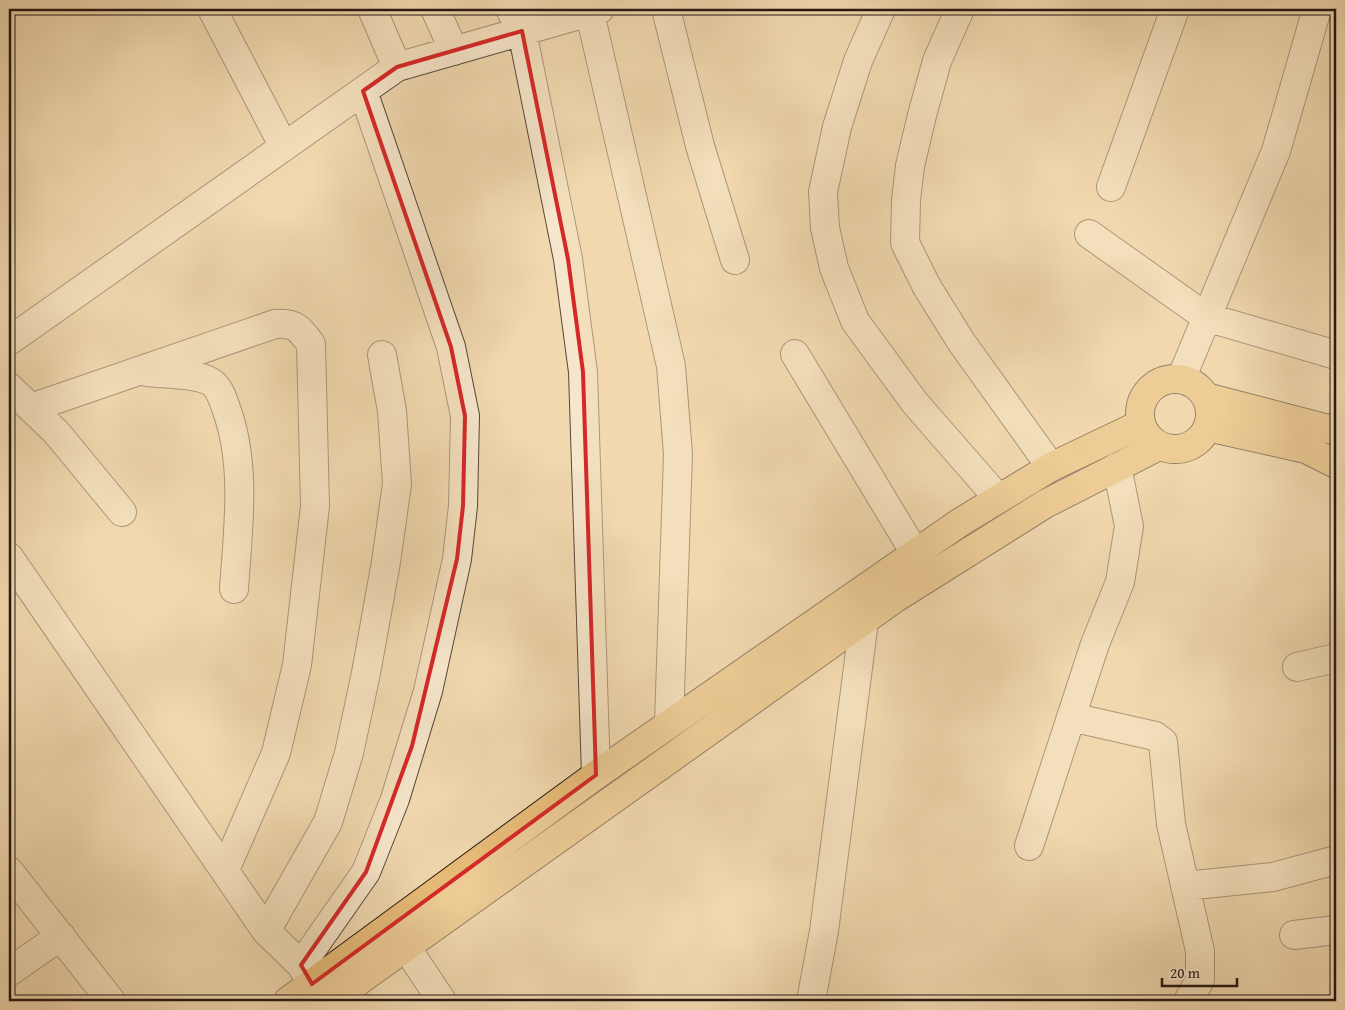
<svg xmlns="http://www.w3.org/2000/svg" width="1345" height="1010" font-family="'Gentium Book Plus',serif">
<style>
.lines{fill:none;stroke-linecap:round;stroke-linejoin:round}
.minor-casing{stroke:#584739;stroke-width:30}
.major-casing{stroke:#251712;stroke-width:30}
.minor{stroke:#f6e6cb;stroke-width:28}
.major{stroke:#e8bc78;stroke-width:28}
.marked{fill:none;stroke:#d62828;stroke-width:4;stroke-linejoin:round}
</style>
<rect width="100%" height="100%" fill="#f1d8af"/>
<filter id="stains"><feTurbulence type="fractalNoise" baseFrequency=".004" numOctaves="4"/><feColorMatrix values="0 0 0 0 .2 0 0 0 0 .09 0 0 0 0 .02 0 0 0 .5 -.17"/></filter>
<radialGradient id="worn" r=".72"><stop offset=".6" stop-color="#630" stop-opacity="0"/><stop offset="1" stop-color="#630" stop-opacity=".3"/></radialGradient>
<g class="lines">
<defs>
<path id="minor" d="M 212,9 L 284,147
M 372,9 L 397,67
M 435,9 L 454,51
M 510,9 L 522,31 L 568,259 L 583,372 L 596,775
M 589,9 L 671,366 L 678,454 L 669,723
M 666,9 L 700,146 L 735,260
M 881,9 L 858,61 L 837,127 L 823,192 L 825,228 L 834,268 L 855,321 L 915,403 L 998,498
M 960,9 L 937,61 L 922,115 L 910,166 L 906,200 L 905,243 L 927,287 L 962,343 L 1051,467
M 1111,187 L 1175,9
M 1089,234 L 1206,317 L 1336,355
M 9,341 L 397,67 L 600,9
M 795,354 L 915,553
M 147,372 C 164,374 197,373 211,382 C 219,387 223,399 226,408 C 247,465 238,529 234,589
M 1181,379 L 1276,151 L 1317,9
M 9,387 L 56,432 L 122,512
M 31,408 L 275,324 C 295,322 300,329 311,344 L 315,506 L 297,665 L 276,753 L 225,870
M 9,557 L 266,931 L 301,965 L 310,980
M 1297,667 L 1336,658
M 1071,717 L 1155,736 L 1163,742 L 1171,824 L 1200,951 L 1200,980 L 1188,1001
M 1029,846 L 1095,644 L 1120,582 L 1129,526 L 1117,467
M 9,871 L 111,1001
M 1185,886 L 1273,877 L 1336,860
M 266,931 L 328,822 L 349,753 L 366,673 L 386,562 L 397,484 L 392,411 L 382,355
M 1294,935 L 1336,930
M 406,947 L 442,1001
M 301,965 L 366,872 L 395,799 L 428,691 L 457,559 L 463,506 L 465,416 L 451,347 L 363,91
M 9,972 L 61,936
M 811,1001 L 824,931 L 864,621"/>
<path id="major" d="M1140 414a35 35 0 1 1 70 0a35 35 0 1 1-70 0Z
M 1206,397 L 1336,431
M 1208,427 L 1306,449 L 1336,464
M 288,1001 L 596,775 L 959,523 L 1051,467 L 1141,424
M 333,1001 L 364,977 L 894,599 L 1045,504 L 1159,446"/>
</defs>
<!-- minor casing -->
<use href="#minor" class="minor-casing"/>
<!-- major casing -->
<use href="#major" class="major-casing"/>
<!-- minor -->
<use href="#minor" class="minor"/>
<!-- major -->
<use href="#major" class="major"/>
</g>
<!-- marked area -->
<path d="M0 0H1345V1010H0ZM 522,31 L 568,259 L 583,372 L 596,775 L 312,984 L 301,965 L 366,872 L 412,746 L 457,559 L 463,506 L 465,416 L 451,347 L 363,91 L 397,67 Z" fill="#f1d8af" fill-opacity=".55" fill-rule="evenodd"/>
<path class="marked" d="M 522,31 L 568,259 L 583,372 L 596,775 L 312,984 L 301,965 L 366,872 L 412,746 L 457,559 L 463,506 L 465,416 L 451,347 L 363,91 L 397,67 Z"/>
<!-- margin -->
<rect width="1345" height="1010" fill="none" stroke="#f1d8af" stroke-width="30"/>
<rect x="10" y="10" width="1325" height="990" fill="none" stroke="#251712" stroke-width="2.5"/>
<rect x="15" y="15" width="1315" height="980" fill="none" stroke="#251712"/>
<!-- scale -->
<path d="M1162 978v8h75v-8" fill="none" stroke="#251712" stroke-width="2.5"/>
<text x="1170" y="978" font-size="15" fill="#251712" stroke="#f6e6cb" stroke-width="4" paint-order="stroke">20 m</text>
<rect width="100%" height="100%" filter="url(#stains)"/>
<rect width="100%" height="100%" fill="url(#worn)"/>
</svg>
